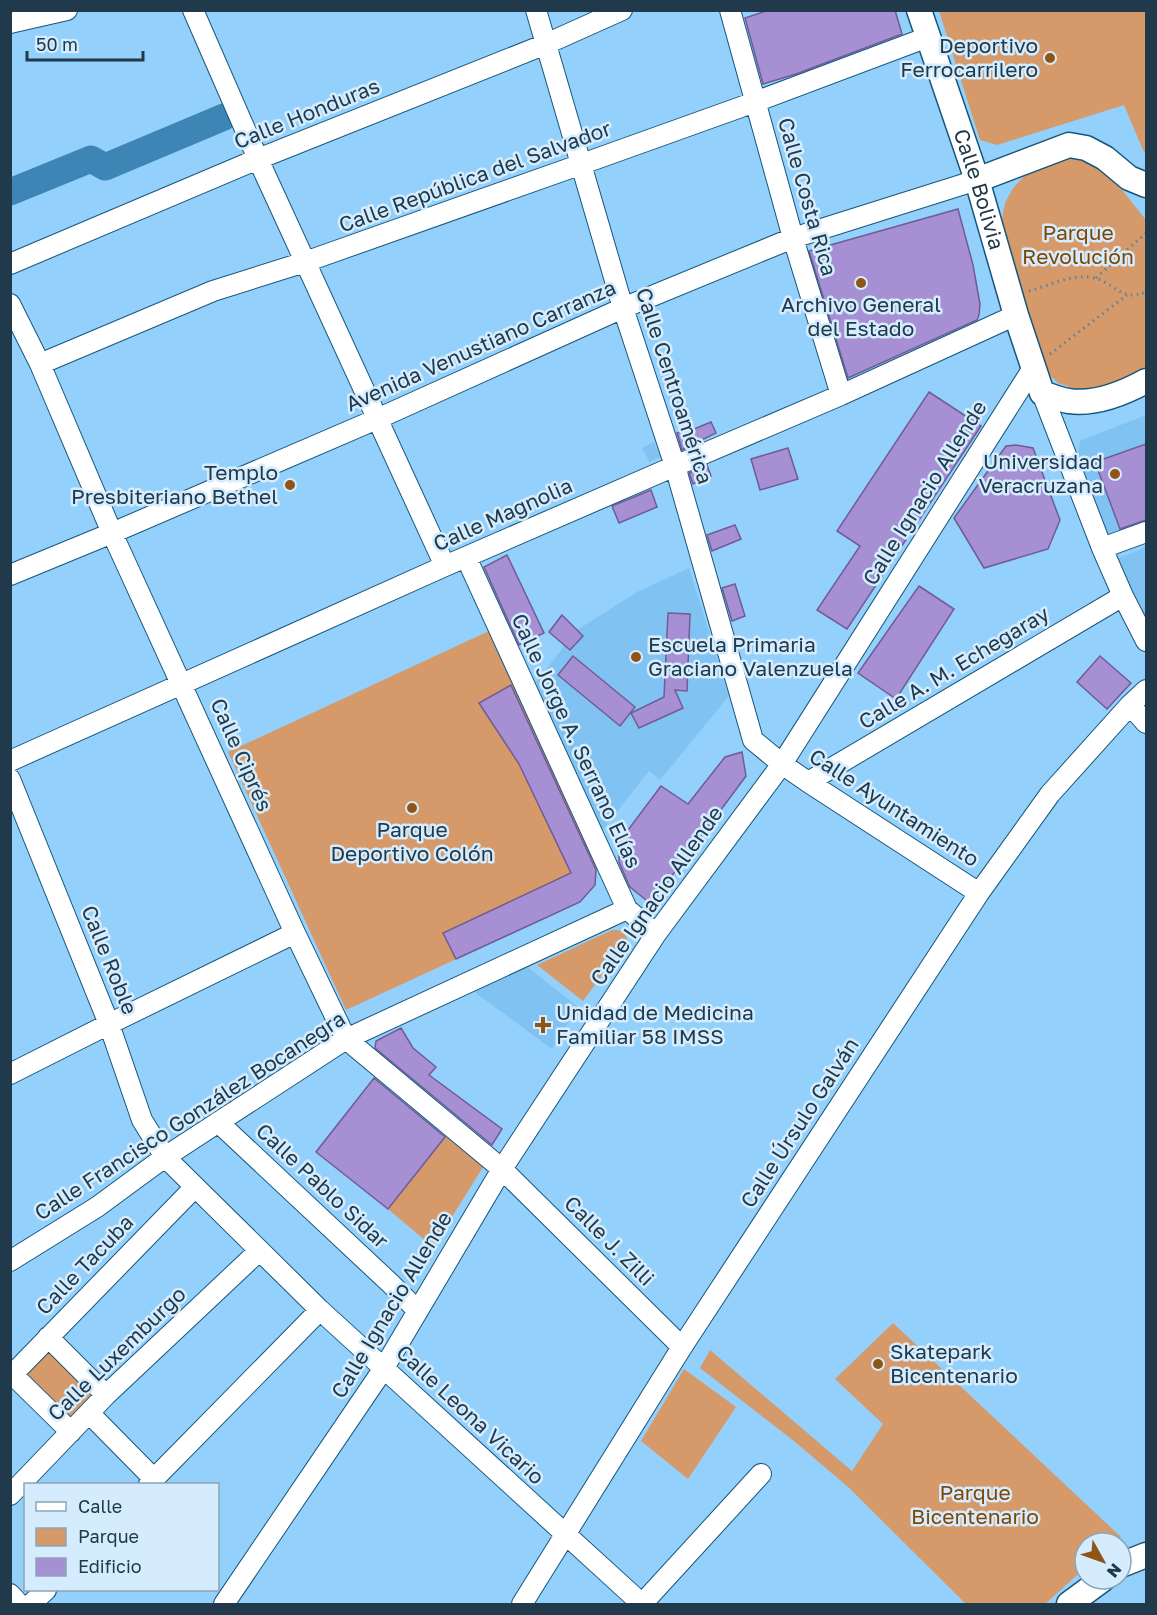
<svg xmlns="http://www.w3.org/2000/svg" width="1157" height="1615" font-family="'Golos Text',sans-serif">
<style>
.built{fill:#80c3f2}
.green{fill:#d69a6a}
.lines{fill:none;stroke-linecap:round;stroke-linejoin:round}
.river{stroke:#3c85b4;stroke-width:27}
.building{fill:#a78fd4;stroke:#6f5c93;stroke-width:1.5}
.minor-casing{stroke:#16567b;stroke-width:22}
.major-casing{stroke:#16567b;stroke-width:27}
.path{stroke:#5883a0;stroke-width:3;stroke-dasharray:1.5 4.5;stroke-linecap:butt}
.minor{stroke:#fff;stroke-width:20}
.major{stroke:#fff;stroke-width:24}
.poi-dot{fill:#915417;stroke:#d4ecfe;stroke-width:2}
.labels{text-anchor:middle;stroke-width:5;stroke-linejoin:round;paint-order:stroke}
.poi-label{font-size:21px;fill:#203a4b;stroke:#d4ecfe;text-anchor:end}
.street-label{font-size:21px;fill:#203a4b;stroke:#d4ecfe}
.park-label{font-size:21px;fill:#804603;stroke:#d4ecfe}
</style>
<rect width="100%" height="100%" fill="#93d0fb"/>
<!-- built -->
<path class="built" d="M 1146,415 L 1146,544 L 1113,557 L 1078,455 L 1080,441 Z
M 654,442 L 661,457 L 649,462 L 642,448 Z
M 1146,547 L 1146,624 L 1114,560 Z
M 689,568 L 729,696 L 660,780 L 649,771 L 600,833 L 533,686 L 565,645 L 549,632 L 562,615 L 577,630 L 637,592 Z
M 525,965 L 578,1007 L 552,1049 L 469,988 Z"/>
<!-- green -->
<path class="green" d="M 939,11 L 1146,11 L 1146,153 L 1143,150 L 1124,105 L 997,145 L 980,140 Z
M 1070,156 L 1085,160 L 1103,170 L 1122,190 L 1146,220 L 1146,372 L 1105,389 L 1079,390 L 1058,383 L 1043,368 L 1001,223 L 1005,203 L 1013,188 L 1025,175 L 1050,160 Z
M 489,631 L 597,865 L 595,885 L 580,902 L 346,1010 L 228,752 Z
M 612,930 L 618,930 L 624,933 L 627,938 L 625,944 L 583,1001 L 537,965 Z
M 448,1134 L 485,1164 L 433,1247 L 388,1209 Z
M 893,1323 L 1121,1537 L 1114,1543 L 1085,1543 L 1085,1568 L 1045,1604 L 966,1604 L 847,1486 L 794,1441 L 700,1368 L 710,1350 L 852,1471 L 883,1424 L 835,1379 Z
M 48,1340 L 103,1395 L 71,1429 L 15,1374 Z
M 684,1369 L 736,1407 L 688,1479 L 641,1441 Z"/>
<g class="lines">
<!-- river -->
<path class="river" d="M 10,192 L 91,159 L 105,167 L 224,117"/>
</g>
<!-- building -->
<path class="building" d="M 769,10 L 895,10 L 902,34 L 796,74 L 763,84 L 745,18 Z
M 958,209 L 973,265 L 980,304 L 979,315 L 977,320 L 848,378 L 809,251 Z
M 929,392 L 981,426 L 847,629 L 817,610 L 860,546 L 837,531 Z
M 711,422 L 716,433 L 682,450 L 677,433 L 686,430 L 687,432 Z
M 1146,444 L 1146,520 L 1120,529 L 1095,462 Z
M 1016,445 L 1033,448 L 1060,520 L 1048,549 L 984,568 L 954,518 L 1006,446 Z
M 788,448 L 798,479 L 760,490 L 751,459 Z
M 707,465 L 711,476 L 693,484 L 689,473 Z
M 651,490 L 657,507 L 619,523 L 612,506 Z
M 735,525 L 741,539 L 712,551 L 707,535 Z
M 507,555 L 544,633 L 519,645 L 484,567 Z
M 735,584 L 745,616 L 732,621 L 722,588 Z
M 919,586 L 954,609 L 896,699 L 858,673 Z
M 668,613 L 690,614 L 687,691 L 675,690 L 683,708 L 639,728 L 631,713 L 664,697 Z
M 562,615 L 583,636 L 570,650 L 549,632 Z
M 573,656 L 635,707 L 620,726 L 558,675 Z
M 1100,656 L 1131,683 L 1107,709 L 1077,682 Z
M 511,685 L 596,870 L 595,885 L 580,902 L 456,959 L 443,933 L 571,873 L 519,764 L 479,703 Z
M 742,752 L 746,776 L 651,904 L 630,887 L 628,883 L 619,862 L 619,842 L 661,786 L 688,804 L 725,757 Z
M 401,1028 L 413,1048 L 436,1067 L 429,1075 L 502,1129 L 492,1145 L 375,1048 L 376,1041 Z
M 374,1078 L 445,1137 L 388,1209 L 316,1152 Z"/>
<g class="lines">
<defs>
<path id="minor" d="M 193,10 L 258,159 L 445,566
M 536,10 L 623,308 L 675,466 L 753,740 L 782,764 L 808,782 L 979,893
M 730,10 L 793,238 L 841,395
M 10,23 L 67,10
M 10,264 L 258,159 L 546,44 L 622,10
M 10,304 L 40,364 L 112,533 L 295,933 L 346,1039 L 502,1169 L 682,1347
M 40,364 L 213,291 L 305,262 L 582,164 L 755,102 L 928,37
M 1042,393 L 1102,548 L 1123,596 L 1146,641
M 1102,548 L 1146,532
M 466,557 L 627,909 L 656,934
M 10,575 L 112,533 L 377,419 L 623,308 L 793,238 L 977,180
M 1130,705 L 1146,723
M 10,761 L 445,566 L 675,466 L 841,395 L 1016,315
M 10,779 L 109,1024 L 142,1120 L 165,1157 L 320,1310 L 642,1604
M 808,782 L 1123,596
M 10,1074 L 109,1024 L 295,933
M 218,1122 L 391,1284 L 418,1311
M 10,1261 L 97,1207 L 165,1157 L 346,1039 L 627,909
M 48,1337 L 106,1395
M 13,1375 L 71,1432
M 10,1377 L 195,1187
M 89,1413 L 154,1479
M 149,1484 L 320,1310
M 10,1495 L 106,1395 L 259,1251
M 10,1594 L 19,1604
M 31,1604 L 46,1590
M 224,1604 L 384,1368 L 502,1169 L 656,934 L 782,764 L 1033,368
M 522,1604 L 682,1347 L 979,893 L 1050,794 L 1130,705 L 1146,690
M 642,1604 L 761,1474"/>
<g id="major">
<path id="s1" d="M 919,10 L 977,180 L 1016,315 L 1042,393 C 1051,396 1060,400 1069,401 C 1095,405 1124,393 1146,381"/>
<path d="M 977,180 L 1069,145 L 1086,148 L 1105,158 L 1129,178 L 1146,185"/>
<path d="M 1121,1565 L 1146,1555"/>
<path d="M 1069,1604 L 1103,1579"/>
</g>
</defs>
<!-- minor casing -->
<use href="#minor" class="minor-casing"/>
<!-- major casing -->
<use href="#major" class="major-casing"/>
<!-- path -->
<path class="path" d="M 1096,278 L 1146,233
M 1029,291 C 1048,286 1069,275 1089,277 C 1114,280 1119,303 1146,292
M 1050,354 L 1127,295"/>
<!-- minor -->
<use href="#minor" class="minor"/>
<!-- major -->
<use href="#major" class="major"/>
</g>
<!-- markers -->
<g class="poi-dot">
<circle cx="1050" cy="58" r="6"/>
<circle cx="861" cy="283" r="6"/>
<circle cx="1115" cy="474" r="6"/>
<circle cx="290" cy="485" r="6"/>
<circle cx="636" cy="657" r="6"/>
<circle cx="412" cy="808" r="6"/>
<path d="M540 1016h6v6h6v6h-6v6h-6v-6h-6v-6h6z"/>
<circle cx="878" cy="1364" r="6"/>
</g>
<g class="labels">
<!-- poi labels -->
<g class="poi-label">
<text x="1038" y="53">Deportivo<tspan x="1038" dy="24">Ferrocarrilero</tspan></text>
<text x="861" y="312" text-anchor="middle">Archivo General<tspan x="861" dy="24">del Estado</tspan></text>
<text x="1103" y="469">Universidad<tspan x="1103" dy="24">Veracruzana</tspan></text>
<text x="278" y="480">Templo<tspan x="278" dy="24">Presbiteriano Bethel</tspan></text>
<text x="648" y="652" text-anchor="start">Escuela Primaria<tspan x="648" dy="24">Graciano Valenzuela</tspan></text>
<text x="412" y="837" text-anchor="middle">Parque<tspan x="412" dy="24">Deportivo Colón</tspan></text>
<text x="556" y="1020" text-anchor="start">Unidad de Medicina<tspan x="556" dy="24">Familiar 58 IMSS</tspan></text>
<text x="890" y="1359" text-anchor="start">Skatepark<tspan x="890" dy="24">Bicentenario</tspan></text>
</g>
<!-- street labels -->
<g class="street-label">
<text transform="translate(307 114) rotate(-22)" y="7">Calle Honduras</text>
<text transform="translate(475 177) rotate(-20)" y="7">Calle República del Salvador</text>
<text dy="7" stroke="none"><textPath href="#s1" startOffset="189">Calle Bolivia</textPath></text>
<text transform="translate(807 197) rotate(74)" y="7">Calle Costa Rica</text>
<text transform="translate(481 346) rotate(-24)" y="7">Avenida Venustiano Carranza</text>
<text transform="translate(674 386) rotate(72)" y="7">Calle Centroamérica</text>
<text transform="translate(925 493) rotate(-58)" y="7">Calle Ignacio Allende</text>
<text transform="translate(503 515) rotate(-24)" y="7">Calle Magnolia</text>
<text transform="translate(954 668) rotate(-31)" y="7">Calle A. M. Echegaray</text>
<text transform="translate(576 741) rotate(65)" y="7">Calle Jorge A. Serrano Elías</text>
<text transform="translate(241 755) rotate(66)" y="7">Calle Ciprés</text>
<text transform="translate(894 808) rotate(33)" y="7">Calle Ayuntamiento</text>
<text transform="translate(657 896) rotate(-55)" y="7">Calle Ignacio Allende</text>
<text transform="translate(109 960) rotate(68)" y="7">Calle Roble</text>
<text transform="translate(190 1116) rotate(-33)" y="7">Calle Francisco González Bocanegra</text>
<text transform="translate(800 1123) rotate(-57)" y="7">Calle Úrsulo Galván</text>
<text transform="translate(322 1186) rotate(43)" y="7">Calle Pablo Sidar</text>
<text transform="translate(609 1241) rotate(45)" y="7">Calle J. Zilli</text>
<text transform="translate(85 1265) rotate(-46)" y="7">Calle Tacuba</text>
<text transform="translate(392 1305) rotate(-59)" y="7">Calle Ignacio Allende</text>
<text transform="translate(117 1354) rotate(-44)" y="7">Calle Luxemburgo</text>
<text transform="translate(470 1415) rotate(43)" y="7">Calle Leona Vicario</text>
</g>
<!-- park labels -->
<g class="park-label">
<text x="1078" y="240">Parque<tspan x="1078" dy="24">Revolución</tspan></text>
<text x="975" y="1500">Parque<tspan x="975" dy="24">Bicentenario</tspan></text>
</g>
</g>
<!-- border -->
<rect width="1157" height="1615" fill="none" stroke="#203a4b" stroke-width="24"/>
<!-- legend -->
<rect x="24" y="1483" width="195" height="108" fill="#d4ecfe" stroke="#8ca5b6" stroke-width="1.5"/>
<rect x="36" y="1502" width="30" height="9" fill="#ffffff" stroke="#8ca5b6" stroke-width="1.5"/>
<text x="78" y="1513" font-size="18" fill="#203a4b">Calle</text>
<rect x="36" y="1528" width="30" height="18" fill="#d69a6a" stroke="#8ca5b6" stroke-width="1.5"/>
<text x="78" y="1543" font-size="18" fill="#203a4b">Parque</text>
<rect x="36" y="1558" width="30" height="18" fill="#a78fd4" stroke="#8ca5b6" stroke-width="1.5"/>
<text x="78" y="1573" font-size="18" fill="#203a4b">Edificio</text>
<!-- north arrow -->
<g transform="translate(1103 1561) rotate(130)"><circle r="28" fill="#d4ecfe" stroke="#8ca5b6" stroke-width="1.5"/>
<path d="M0-4.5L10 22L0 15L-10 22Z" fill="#915417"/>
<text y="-9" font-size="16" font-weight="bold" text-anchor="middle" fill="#203a4b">N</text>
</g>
<!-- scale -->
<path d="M27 51v9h116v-9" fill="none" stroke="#203a4b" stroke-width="3"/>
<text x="36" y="51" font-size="18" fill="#203a4b" stroke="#d4ecfe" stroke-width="4.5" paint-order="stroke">50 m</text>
</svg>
